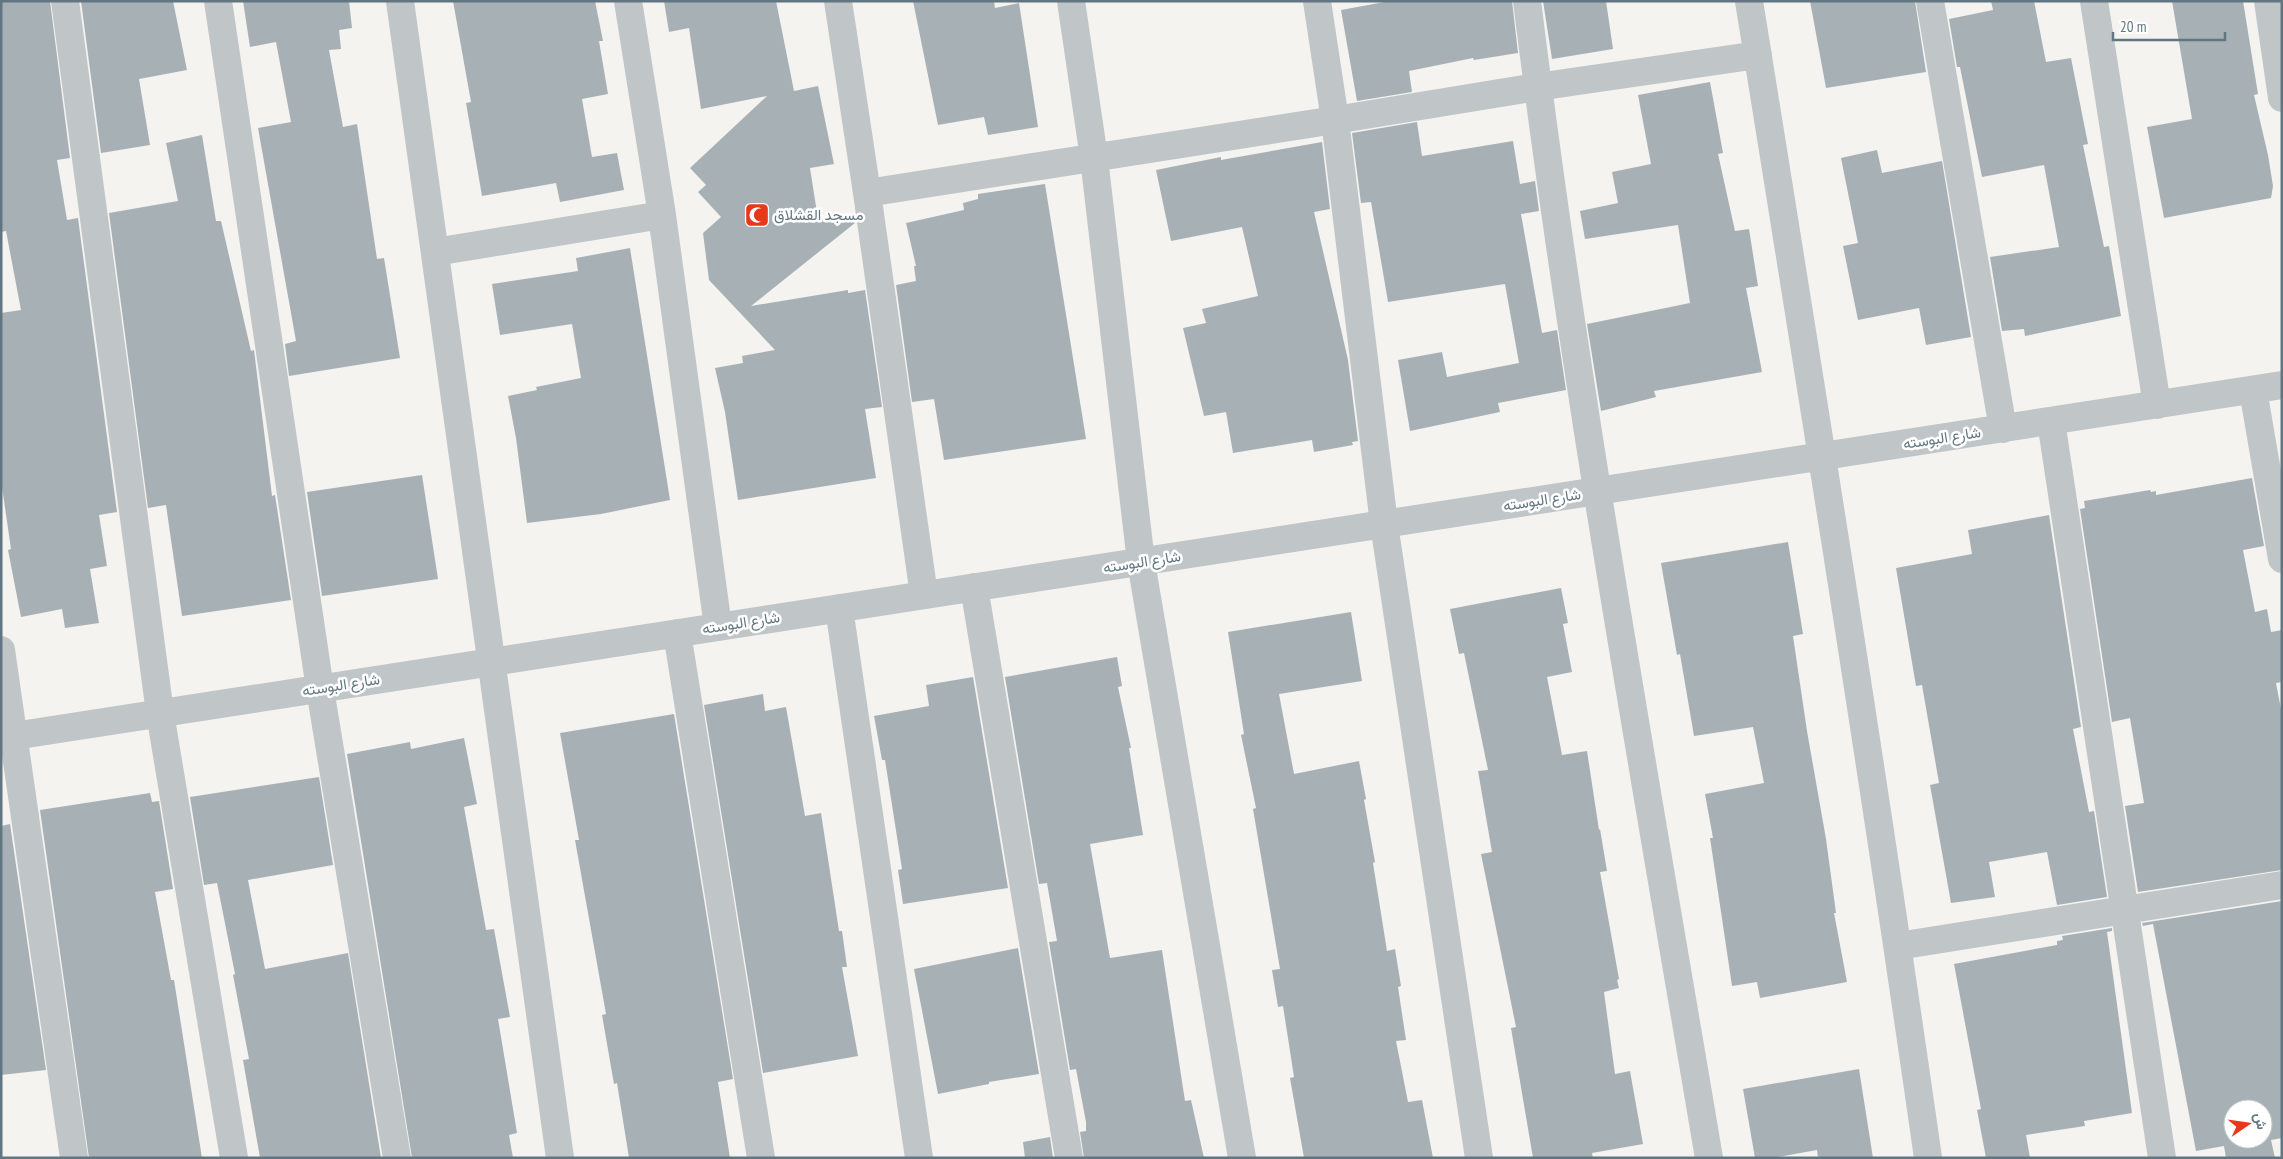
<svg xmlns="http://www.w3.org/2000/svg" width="2283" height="1159" font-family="'PT Sans Narrow',Vazirmatn,sans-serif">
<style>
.building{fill:#a7b1b5;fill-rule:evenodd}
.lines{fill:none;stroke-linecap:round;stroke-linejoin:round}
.minor{stroke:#c0c5c7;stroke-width:28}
.labels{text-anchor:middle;stroke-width:5;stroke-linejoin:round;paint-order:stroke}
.poi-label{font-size:15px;fill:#617681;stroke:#fff;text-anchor:start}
.street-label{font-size:15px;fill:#617681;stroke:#fff}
</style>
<rect width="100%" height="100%" fill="#f4f3ef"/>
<!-- building -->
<path class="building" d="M 1,1 L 50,1 L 70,158 L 57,160 L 67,220 L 78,218 L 117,512 L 99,515 L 107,566 L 90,569 L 99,623 L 65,628 L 62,609 L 21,617 L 8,550 L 11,549 L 1,480 L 1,313 L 21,310 L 6,231 L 1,232 Z
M 81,1 L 173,1 L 187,70 L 139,79 L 150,145 L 101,153 Z
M 243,1 L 349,1 L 352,28 L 339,30 L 341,49 L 329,50 L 343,127 L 357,124 L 377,259 L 384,258 L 400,358 L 289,376 L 285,344 L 296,341 L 258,128 L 291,122 L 276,42 L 250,47 Z
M 453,1 L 595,1 L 603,41 L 599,41 L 608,94 L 582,99 L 592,157 L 617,153 L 624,190 L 560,202 L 556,183 L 482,196 L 466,103 L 471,102 Z
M 664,1 L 776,1 L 794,91 L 818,86 L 834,164 L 810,168 L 818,219 L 854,214 L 855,223 L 751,306 L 848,290 L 848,293 L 865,290 L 882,407 L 865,409 L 876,478 L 738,500 L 725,412 L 715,368 L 743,363 L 742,356 L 775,350 L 709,280 L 703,233 L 721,217 L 698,192 L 706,185 L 690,168 L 767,96 L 701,109 L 689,28 L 669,32 Z
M 913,1 L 994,1 L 995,8 L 1019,3 L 1038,127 L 988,135 L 984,117 L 938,125 Z
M 1390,1 L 1512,1 L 1518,53 L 1474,60 L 1473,58 L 1409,71 L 1412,92 L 1357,101 L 1341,10 Z
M 1543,1 L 1606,1 L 1613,49 L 1552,59 Z
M 1810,1 L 1915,1 L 1926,72 L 1826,88 Z
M 1991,1 L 2034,1 L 2046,62 L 2071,58 L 2088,144 L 2083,145 L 2104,247 L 2109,246 L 2121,316 L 2025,336 L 2024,329 L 2002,331 L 1990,257 L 2059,247 L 2044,165 L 1982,177 L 1960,67 L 1957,67 L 1949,19 L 1993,10 Z
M 2172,1 L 2243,1 L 2258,94 L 2254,95 L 2268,155 L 2273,186 L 2271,198 L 2164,218 L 2147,127 L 2192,119 Z
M 1710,82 L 1723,153 L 1718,154 L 1735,231 L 1749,229 L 1758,286 L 1746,288 L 1762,372 L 1654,391 L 1656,397 L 1601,411 L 1587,324 L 1690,303 L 1678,225 L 1585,239 L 1580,211 L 1618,203 L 1612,172 L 1651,164 L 1638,95 Z
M 1417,122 L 1422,156 L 1513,141 L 1520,184 L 1535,181 L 1539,211 L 1521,214 L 1542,333 L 1557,330 L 1566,390 L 1498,403 L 1500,412 L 1410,431 L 1398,360 L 1442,352 L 1447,377 L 1519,363 L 1505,284 L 1388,302 L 1371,202 L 1361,203 L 1352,133 Z
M 202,135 L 216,221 L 221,221 L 251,351 L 254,350 L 272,496 L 275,495 L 291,600 L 182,616 L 166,505 L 148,508 L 109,213 L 178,201 L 166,143 Z
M 1322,142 L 1330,209 L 1314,212 L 1348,360 L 1358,441 L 1352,442 L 1353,445 L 1314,452 L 1312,440 L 1233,453 L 1226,412 L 1204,416 L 1183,328 L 1206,323 L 1202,309 L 1258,296 L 1242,227 L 1171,241 L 1156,170 L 1221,157 L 1221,160 Z
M 1877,150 L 1882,173 L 1942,161 L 1971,337 L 1926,345 L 1919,308 L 1858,320 L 1843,246 L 1858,243 L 1841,158 Z
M 1045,184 L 1086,439 L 944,460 L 934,399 L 912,402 L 896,285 L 916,281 L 914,266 L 916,266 L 906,223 L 964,210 L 963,203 L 978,199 L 978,194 Z
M 630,248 L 670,500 L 601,514 L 527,523 L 516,438 L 508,396 L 537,390 L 536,387 L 581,378 L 572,324 L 500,335 L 492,284 L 578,271 L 576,258 Z
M 422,475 L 438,579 L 322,596 L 307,492 Z
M 2252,478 L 2264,546 L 2243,550 L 2255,612 L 2267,609 L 2271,632 L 2282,630 L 2282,682 L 2276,683 L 2282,714 L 2282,870 L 2138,892 L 2125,806 L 2144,803 L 2130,718 L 2112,722 L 2080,509 L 2085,508 L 2084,501 L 2150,490 L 2151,492 L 2156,491 L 2156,495 Z
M 2049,515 L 2081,727 L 2073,729 L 2089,812 L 2094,811 L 2107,897 L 2057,905 L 2047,852 L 1989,862 L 1995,897 L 1951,903 L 1930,785 L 1939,783 L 1922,685 L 1916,686 L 1896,568 L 1972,554 L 1968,530 Z
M 1788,542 L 1803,634 L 1793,636 L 1807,731 L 1826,839 L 1836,913 L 1834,913 L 1847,982 L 1760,998 L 1757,982 L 1732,986 L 1710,838 L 1713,838 L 1705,794 L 1764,783 L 1753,727 L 1694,736 L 1680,654 L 1677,655 L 1661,563 Z
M 1561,588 L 1568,623 L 1563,624 L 1572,672 L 1547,677 L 1562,755 L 1587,751 L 1599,830 L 1600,829 L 1607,871 L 1600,872 L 1619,979 L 1617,980 L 1619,988 L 1604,992 L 1615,1074 L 1630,1071 L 1643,1144 L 1592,1153 L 1593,1158 L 1533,1158 L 1511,1028 L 1516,1027 L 1481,854 L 1492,852 L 1478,771 L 1488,770 L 1464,653 L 1459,654 L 1450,609 Z
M 1351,612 L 1362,681 L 1279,694 L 1294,774 L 1359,761 L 1366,799 L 1364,800 L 1375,862 L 1373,863 L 1387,951 L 1395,949 L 1401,986 L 1398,987 L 1406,1040 L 1396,1041 L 1408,1102 L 1422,1100 L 1433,1158 L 1304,1158 L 1290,1078 L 1294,1077 L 1283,1006 L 1278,1007 L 1272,970 L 1280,969 L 1253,809 L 1256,808 L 1241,735 L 1244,734 L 1228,632 Z
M 1117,657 L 1122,686 L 1118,687 L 1131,748 L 1129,748 L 1143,835 L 1090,844 L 1110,958 L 1162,950 L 1185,1101 L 1191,1100 L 1204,1158 L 1084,1158 L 1080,1132 L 1086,1131 L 1086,1122 L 1076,1069 L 1070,1070 L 1049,942 L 1057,941 L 1047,883 L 1039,884 L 1005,677 Z
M 973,677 L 1008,888 L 903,904 L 898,870 L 902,869 L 885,760 L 882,760 L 874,716 L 929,706 L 926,685 Z
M 763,694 L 765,711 L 786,707 L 805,816 L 821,813 L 839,931 L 842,931 L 847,967 L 842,967 L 858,1056 L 763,1073 L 704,705 Z
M 674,714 L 733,1079 L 718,1082 L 730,1158 L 629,1158 L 617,1083 L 614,1084 L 602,1015 L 606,1014 L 575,840 L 579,840 L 560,733 Z
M 464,738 L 477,804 L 464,807 L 486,930 L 494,929 L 510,1017 L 498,1019 L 517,1133 L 509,1135 L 513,1158 L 412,1158 L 347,754 L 410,742 L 411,749 Z
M 319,777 L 333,865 L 248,880 L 265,969 L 348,953 L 381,1158 L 260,1158 L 243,1060 L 249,1059 L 233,975 L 235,974 L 217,883 L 204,885 L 190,797 Z
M 150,793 L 152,802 L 159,801 L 173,889 L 155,892 L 171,980 L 174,980 L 202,1158 L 89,1158 L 40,810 Z
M 10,824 L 46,1070 L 1,1075 L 1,826 Z
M 2282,901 L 2282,1138 L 2271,1140 L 2275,1158 L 2226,1158 L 2224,1146 L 2196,1151 L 2153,924 L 2143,926 L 2142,923 ZM 2233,1109 L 2263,1109 L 2263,1139 L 2233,1139 Z
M 2112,928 L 2112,931 L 2107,932 L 2132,1113 L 2084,1121 L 2085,1126 L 2026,1135 L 2030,1158 L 1986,1158 L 1977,1110 L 1981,1109 L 1954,964 L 2057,945 L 2057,941 L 2063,940 L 2062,936 Z
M 1018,948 L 1039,1074 L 989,1082 L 989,1084 L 938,1094 L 914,969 Z
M 1859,1069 L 1873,1158 L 1818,1158 L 1817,1150 L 1772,1158 L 1755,1158 L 1743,1089 Z
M 1050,1137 L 1053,1158 L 1025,1158 L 1023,1142 Z"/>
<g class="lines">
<!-- minor -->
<path class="minor" d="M 65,1 L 160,713 L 234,1158
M 218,1 L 320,689 L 397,1158
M 400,1 L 560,1158
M 628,1 L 662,215 L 718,627
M 838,1 L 867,193 L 924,595
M 1071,1 L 1094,158 L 1141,562 L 1242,1158
M 1317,1 L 1335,120 L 1384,524 L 1479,1158
M 1527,1 C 1575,388 1644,773 1709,1158
M 1749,1 C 1811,386 1873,771 1928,1158
M 1930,1 L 2003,429
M 2094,1 L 2157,405
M 2268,1 L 2282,98
M 867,193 L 1335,120 L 1537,87 L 1758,55
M 435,252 L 662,215
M 2253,390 L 2282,559
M 2051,421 L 2162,1158
M 974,587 L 1069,1158
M 839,608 L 919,1158
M 677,633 L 761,1158
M 1,650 L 74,1158
M 1,738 L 2282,385
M 1898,946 L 2282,885"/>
</g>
<!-- icons -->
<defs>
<symbol id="mosque-square" viewBox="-11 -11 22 22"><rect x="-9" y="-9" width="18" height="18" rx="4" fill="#e8381a" stroke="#fff"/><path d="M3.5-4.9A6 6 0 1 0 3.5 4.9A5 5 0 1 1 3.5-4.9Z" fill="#fff"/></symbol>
</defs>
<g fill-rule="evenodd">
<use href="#mosque-square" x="743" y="201" width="28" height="28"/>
</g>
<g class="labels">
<!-- poi labels -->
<g class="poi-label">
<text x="774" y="220">مسجد القشلاق</text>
</g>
<!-- street labels -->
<g class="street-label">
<text transform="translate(1942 438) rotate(-9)" y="5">شارع البوسته</text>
<text transform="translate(1542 500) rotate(-9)" y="5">شارع البوسته</text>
<text transform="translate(1142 562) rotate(-9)" y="5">شارع البوسته</text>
<text transform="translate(741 623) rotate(-9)" y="5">شارع البوسته</text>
<text transform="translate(341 685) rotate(-9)" y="5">شارع البوسته</text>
</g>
</g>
<!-- border -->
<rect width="2283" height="1159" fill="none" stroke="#617681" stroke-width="5"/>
<!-- north arrow -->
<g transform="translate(2248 1124) rotate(77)"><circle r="24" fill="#ffffff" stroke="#c0c8cd"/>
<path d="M0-4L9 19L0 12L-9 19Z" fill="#e8381a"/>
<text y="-8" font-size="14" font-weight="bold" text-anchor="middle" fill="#617681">ش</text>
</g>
<!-- scale -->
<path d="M2113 32v8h112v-8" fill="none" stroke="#617681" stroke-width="2.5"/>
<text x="2120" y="32" font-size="15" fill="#617681" stroke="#ffffff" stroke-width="4" paint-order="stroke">20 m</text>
</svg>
